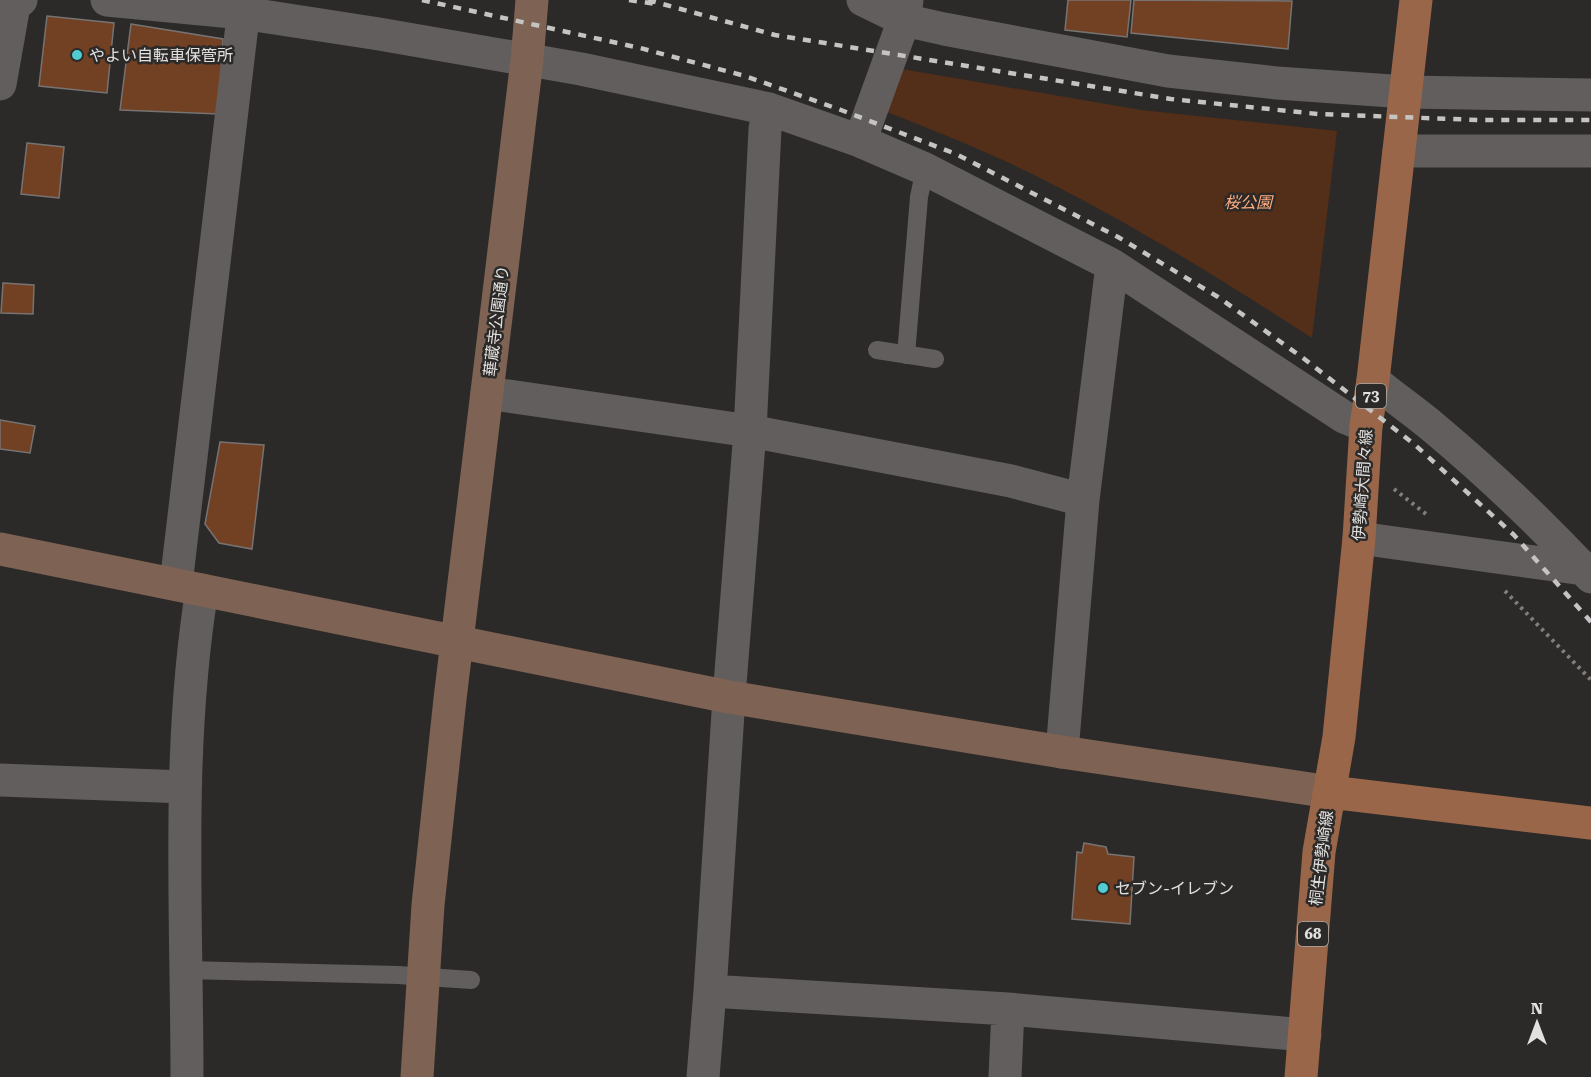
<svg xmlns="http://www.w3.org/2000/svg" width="1591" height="1077" font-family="'Roboto Serif','Noto Sans JP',serif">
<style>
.green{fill:#532e18}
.building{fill:#724022;stroke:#767372;stroke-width:1.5}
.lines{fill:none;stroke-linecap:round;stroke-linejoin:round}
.path{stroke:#817f7d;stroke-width:4;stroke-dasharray:3 4.5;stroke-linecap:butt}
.lane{stroke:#615e5d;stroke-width:18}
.street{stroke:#615e5d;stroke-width:33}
.secondary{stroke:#7e6253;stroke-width:33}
.primary{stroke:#9a6649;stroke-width:33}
.rail{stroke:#c5c4c3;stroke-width:4.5;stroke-dasharray:8 8;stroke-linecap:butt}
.poi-dot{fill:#51ccd2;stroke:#2c2a28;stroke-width:2}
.labels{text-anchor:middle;stroke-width:5;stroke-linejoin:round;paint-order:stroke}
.shield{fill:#2c2a28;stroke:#abaaa9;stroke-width:1.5}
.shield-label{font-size:15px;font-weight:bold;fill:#e2e1e0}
.poi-label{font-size:16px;fill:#e2e1e0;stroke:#2c2a28;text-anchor:start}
.park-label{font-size:16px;font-style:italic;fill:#feac80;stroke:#2c2a28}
.street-label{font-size:16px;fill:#e2e1e0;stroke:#2c2a28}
</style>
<rect width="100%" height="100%" fill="#2c2a28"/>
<!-- green -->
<path class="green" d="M 896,68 L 1141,110 L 1337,131 L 1312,338 C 1213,274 1113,212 1007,162 C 966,143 922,126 880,109 Z"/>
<!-- building -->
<path class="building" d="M 1068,0 L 1131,0 L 1127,37 L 1065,30 Z
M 1134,0 L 1292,1 L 1288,49 L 1131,33 Z
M 47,16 L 114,23 L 107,93 L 39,86 Z
M 131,24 L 223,39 L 219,114 L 120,110 Z
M 27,143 L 64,147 L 59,198 L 21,194 Z
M 3,283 L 34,285 L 33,314 L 1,313 Z
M 0,420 L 35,426 L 30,453 L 0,449 Z
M 220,442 L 264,445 L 252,549 L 219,543 L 205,524 Z
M 1084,843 L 1106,847 L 1108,854 L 1134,857 L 1130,924 L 1072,919 L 1077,852 L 1082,853 Z"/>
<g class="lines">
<!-- path -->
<path class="path" d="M 1394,489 L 1426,514
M 1505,591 L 1591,680"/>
<!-- lane -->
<path class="lane" d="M 877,350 L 935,359
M 906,355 L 919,197 L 925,169
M 187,970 L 398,975 L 471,980"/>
<!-- street -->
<path class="street" d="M 107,0 L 243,13 L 379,34 L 581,69 L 769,109 L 860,141 L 925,169 L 1112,265 L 1344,417 L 1366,426
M 863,0 L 904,20 L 944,29 L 1168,71 L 1277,83 L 1406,92 L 1591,95
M 0,84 L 14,5 L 21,0
M 860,141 L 904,20 L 907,0
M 1399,151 L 1591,151
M 1373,380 C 1393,397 1415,412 1434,428 C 1490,475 1542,524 1591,577
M 487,393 L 750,431 L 1011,481 L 1083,500 L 1062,752
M 1083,500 L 1112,265
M 1359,538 L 1591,570
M 176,584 L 245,0
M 0,780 L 185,787
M 710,991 L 1008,1009 L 1305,1035
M 187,1077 C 187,915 176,750 202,590
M 703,1077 L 710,991 L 729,697 L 750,431 L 765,129 L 769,109
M 1005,1077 L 1008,1009"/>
<!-- secondary -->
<path class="secondary" d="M 0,549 L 729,697 L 1062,752 L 1330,792
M 417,1077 L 428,905 L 450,699 L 527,60 L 532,0"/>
<!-- primary -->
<path class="primary" d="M 1330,792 L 1591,823
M 1301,1077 L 1319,852 L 1339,737 L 1359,538 L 1366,426 L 1373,380 L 1416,0"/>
<!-- rail -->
<path class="rail" d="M 422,0 L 640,48 L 745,76 L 841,110 L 956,154 L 1118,237 L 1218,297 L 1303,358 L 1414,444 L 1514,535 L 1591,622
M 629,0 L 656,4
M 648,0 L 775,35 L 1171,99 L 1318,114 L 1478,120 L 1591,120"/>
</g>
<!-- markers -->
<g class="poi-dot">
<circle cx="77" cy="55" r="6"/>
<circle cx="1103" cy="888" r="6"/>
</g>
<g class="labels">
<!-- shield labels -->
<g class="shield">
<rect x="1356" y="384" width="30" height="24" rx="4.5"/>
<rect x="1298" y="922" width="30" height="24" rx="4.5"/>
</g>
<g class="shield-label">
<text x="1371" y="401">73</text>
<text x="1313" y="939">68</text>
</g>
<!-- poi labels -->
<g class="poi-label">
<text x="89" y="61">やよい自転車保管所</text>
<text x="1115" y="894">セブン-イレブン</text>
</g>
<!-- park labels -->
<g class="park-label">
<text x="1248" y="208">桜公園</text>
</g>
<!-- street labels -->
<g class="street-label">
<text transform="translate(496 321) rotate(-83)" y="6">華蔵寺公園通り</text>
<text transform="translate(1362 485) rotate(-86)" y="6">伊勢崎大間々線</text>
<text transform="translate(1321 858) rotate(-83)" y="6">桐生伊勢崎線</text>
</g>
</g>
<!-- north arrow -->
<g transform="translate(1537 1023)" stroke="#2c2a28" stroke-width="4.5" paint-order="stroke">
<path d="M0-4.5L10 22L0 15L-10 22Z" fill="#e2e1e0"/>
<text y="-9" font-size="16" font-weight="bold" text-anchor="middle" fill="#e2e1e0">N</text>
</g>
</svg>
